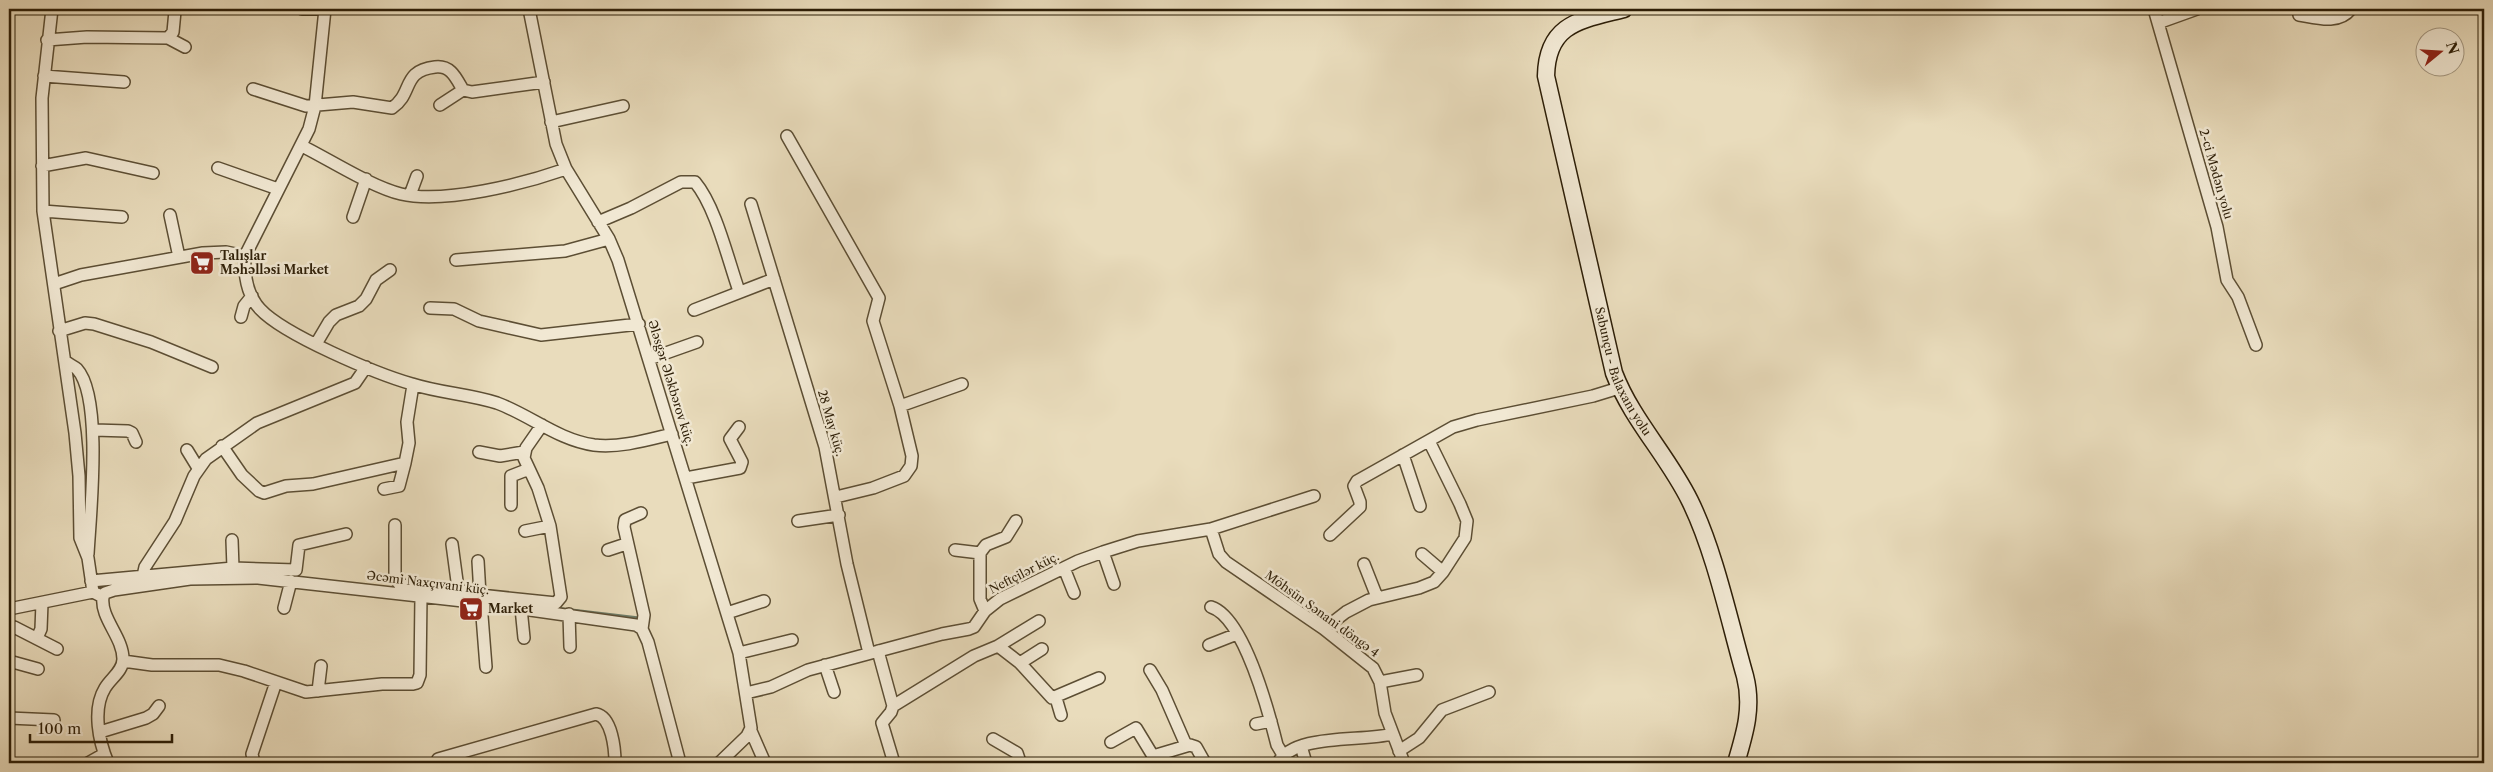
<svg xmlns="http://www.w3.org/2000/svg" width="2493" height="772" font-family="'Libre Caslon Text',serif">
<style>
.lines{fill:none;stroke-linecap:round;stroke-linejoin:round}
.stream{stroke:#6e7d69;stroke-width:3}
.street-casing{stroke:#5c4e34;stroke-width:14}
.secondary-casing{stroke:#2d1e07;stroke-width:19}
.street{stroke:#f1e8d3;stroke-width:11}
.secondary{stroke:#f1e8d3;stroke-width:16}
.labels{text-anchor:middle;stroke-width:5;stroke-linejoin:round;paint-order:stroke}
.street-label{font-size:12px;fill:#2d1e07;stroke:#f1e8d3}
.poi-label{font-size:12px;font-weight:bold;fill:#2d1e07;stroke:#f1e8d3;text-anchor:start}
</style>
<rect width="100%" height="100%" fill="#e9dcbc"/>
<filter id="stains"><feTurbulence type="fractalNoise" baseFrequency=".004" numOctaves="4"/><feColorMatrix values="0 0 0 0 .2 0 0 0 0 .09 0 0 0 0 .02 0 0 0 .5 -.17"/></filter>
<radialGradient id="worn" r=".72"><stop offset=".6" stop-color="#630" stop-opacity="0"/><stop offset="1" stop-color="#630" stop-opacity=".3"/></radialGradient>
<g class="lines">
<!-- stream -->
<path class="stream" d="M 555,608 L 639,618"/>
<defs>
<path id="street" d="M 52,9 L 42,98 L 43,211 L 75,433 L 79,476 L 80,538 L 88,558 L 93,592
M 302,9 L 325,9
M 325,9 L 315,106 L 309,129 L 245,256 C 244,275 247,295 260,309 C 284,335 377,374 412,384 C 440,393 469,394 497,403 C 530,415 558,440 594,445 C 620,448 647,440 672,434
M 529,9 L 556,144 L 566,169 L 609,239 L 618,260 L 739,653 L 751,728 L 747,736 L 719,763
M 2154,9 L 2217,227 L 2227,280 L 2238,297 L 2256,345
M 2299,15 C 2317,18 2338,25 2351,9
M 2158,23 L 2197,9
M 168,38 L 185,47
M 47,40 L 87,37 L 168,38 L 173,32 L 175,11
M 44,76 L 124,82
M 253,89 L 306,106 L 353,102 L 392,108 C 414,93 401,71 435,67 C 451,65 456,78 463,90 L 472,92 L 544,82
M 440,105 L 463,90
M 551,122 L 623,106
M 787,136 L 879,298 L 873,321 L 900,406 L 912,456 L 911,466 L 904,476 L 873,488 L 836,497
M 302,146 C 330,160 372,187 401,194 C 445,204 523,184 566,169
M 42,166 L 86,158 L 153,173
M 218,168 L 278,189
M 410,195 L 417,176
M 751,204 L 825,447 L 847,564 L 869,653
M 43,211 L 122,217
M 170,215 L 179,257
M 353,217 L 366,179
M 598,222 L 631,208 L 681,182 L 695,182 C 716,207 728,260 739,291
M 456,260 L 565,251 L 609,239
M 54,284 L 81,275 L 203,253 L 226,252 L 245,256
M 430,308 L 454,309 L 479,321 L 541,335 L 639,324
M 694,310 L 774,279
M 241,317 L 244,306 L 252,296
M 59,331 L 85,323 L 94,324 L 151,342 L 212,367
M 316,344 L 329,322 L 336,315 L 359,306 L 366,299 L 376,280 L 390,270
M 649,359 L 697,342
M 65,361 C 68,364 74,366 77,369 C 103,397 90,516 88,554
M 900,406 L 962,384
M 94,430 L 128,431 L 132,433 L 136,442
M 222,446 L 242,475 L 259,491 L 264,493 L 286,486 L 313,484 L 405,463 L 409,443 L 407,422 L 413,385
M 187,450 L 198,468
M 479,452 L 500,456 L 524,452
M 1403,455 L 1420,506
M 686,478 L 740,468 L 742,462 L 730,439 L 739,427
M 384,489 L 399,486 L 405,463
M 511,505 L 511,476 L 529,469
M 641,513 L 625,520 L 624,527 L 644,615 L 642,629
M 798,521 L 839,515
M 395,525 L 395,578 L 400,585 L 459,590 L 480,595 L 556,603 L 561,597 L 550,526 L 538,488 L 524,458 L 526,448 L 542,425
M 1211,529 L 1219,554 L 1226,562 L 1324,629 L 1373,668 L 1380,682 L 1385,713 L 1404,763
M 525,531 L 550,526
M 1330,535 L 1360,507 L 1360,502 L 1354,486 L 1357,481 L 1453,427 L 1477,420 L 1593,396 L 1619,388
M 232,540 L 233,568
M 452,544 L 459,596
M 608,550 L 626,544
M 955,550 L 980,553
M 1103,552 L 1114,584
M 1422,554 L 1443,572
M 478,561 L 480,595
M 1364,564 L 1377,597
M 1064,568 L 1074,593
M 143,576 L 145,567 L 175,521 L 194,476 L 206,459 L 257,423 L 355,383 L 366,367
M 91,581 L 233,568 L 296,570 L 299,545 L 346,534
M 103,597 L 105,593 L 114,590 L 190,579 L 258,578 L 481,603 L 636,625 L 642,629 L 648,642 L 680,763
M 103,597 C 100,618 123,637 123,659 C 123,671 111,678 105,688 C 92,709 99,742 108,763
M 481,603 L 486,667
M 1211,607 C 1244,617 1269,713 1277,745 L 1283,755
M 284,608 L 291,581
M 521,608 L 524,638
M 9,609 L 93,592 L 99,595
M 985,611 L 980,599 L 980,553 L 986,545 L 1006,537 L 1016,521
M 727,613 L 764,601
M 569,614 L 570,647
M 9,627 L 14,627 L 57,649
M 1324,629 L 1346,612 L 1369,600 L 1419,588 L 1434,582 L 1443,572 L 1465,538 L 1467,521 L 1460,504 L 1429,441
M 37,638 L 41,629 L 42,603
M 1209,645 L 1237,634
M 998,646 L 1039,621
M 878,651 L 893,706 L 891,712 L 882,723 L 894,763
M 739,653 L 792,640
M 9,661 L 38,669
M 123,661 L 152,665 L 219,665 L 244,671 L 306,692 L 382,684 L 413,684 L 417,683 L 420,675 L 421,596
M 1020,663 L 1042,649
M 825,665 L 834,692
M 1150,670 L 1162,690 L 1186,745
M 1380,682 L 1417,675
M 318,691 L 321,666
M 746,693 L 771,687 L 808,670 L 942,634 L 969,629 L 974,627 L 985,611 L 1000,599 L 1078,561 L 1103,552 L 1138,541 L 1211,529 L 1314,496
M 1056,698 L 1061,715
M 893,706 L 974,656 L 998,646 L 1020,663 L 1052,698 L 1099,678
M 9,718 L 54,720
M 1256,724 L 1271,721
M 751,731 L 765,763
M 100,732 L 146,718 L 153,714 L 159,706
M 993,739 L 1017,753 L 1019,759 L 1016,763
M 1111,742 L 1136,728 L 1153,756 L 1190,745 L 1196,747 L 1205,763
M 1301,746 L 1306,763
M 1399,751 L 1419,738 L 1442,710 L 1489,692
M 438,759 L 596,714 C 612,717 615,749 615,763
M 88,763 L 104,754
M 254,763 L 252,754 L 276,682
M 1278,763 C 1294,733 1361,742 1392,734"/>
<g id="secondary">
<path id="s1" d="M 1624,9 C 1581,20 1547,23 1546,76 L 1614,373 C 1632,420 1668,456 1690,501 C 1715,552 1729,620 1745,676 C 1753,707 1745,733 1736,763"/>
</g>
</defs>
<!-- street casing -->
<use href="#street" class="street-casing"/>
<!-- secondary casing -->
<use href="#secondary" class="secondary-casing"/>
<!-- street -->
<use href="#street" class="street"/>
<!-- secondary -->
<use href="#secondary" class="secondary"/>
</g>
<!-- icons -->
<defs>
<symbol id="supermarket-square" viewBox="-11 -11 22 22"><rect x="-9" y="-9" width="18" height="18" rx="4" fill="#8f2418" stroke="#f1e8d3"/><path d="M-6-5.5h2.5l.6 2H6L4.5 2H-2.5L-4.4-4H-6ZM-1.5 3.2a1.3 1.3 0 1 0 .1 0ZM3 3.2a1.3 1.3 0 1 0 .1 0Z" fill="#fff"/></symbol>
</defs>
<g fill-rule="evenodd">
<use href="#supermarket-square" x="188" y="249" width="28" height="28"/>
<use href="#supermarket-square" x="457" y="595" width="28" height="28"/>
</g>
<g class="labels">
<!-- street labels -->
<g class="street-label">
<text transform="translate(2216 174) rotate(74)" y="4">2-ci Mədən yolu</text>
<text dy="4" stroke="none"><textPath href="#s1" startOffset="421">Sabunçu - Balaxanı yolu</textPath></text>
<text transform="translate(671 383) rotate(73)" y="4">Ələsgər Ələkbərov küç.</text>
<text transform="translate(831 423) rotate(74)" y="4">28 May küç.</text>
<text transform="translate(1024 573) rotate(-27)" y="4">Neftçilər küç.</text>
<text transform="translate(428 583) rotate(7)" y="4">Əcəmi Naxçıvani küç.</text>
<text transform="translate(1322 614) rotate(36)" y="4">Möhsün Sənani döngə 4</text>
</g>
<!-- poi labels -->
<g class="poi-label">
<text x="220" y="260">Talışlar<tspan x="220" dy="14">Məhəlləsi Market</tspan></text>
<text x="488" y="613">Market</text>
</g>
</g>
<!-- margin -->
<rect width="2493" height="772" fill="none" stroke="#e9dcbc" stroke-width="30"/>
<rect x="10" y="10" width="2473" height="752" fill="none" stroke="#2d1e07" stroke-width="2.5"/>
<rect x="15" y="15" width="2463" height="742" fill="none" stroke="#2d1e07"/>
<!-- north arrow -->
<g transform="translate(2440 52) rotate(72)"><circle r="24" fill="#f1e8d3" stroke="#a39781"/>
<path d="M0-4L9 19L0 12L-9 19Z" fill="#8f2418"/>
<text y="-8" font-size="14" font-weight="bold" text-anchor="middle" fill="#2d1e07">N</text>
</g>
<!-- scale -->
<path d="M30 734v8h142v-8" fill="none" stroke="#2d1e07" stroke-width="2.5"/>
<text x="38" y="734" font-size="15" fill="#2d1e07" stroke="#f1e8d3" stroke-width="4" paint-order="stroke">100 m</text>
<rect width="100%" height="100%" filter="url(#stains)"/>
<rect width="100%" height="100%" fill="url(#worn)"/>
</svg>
